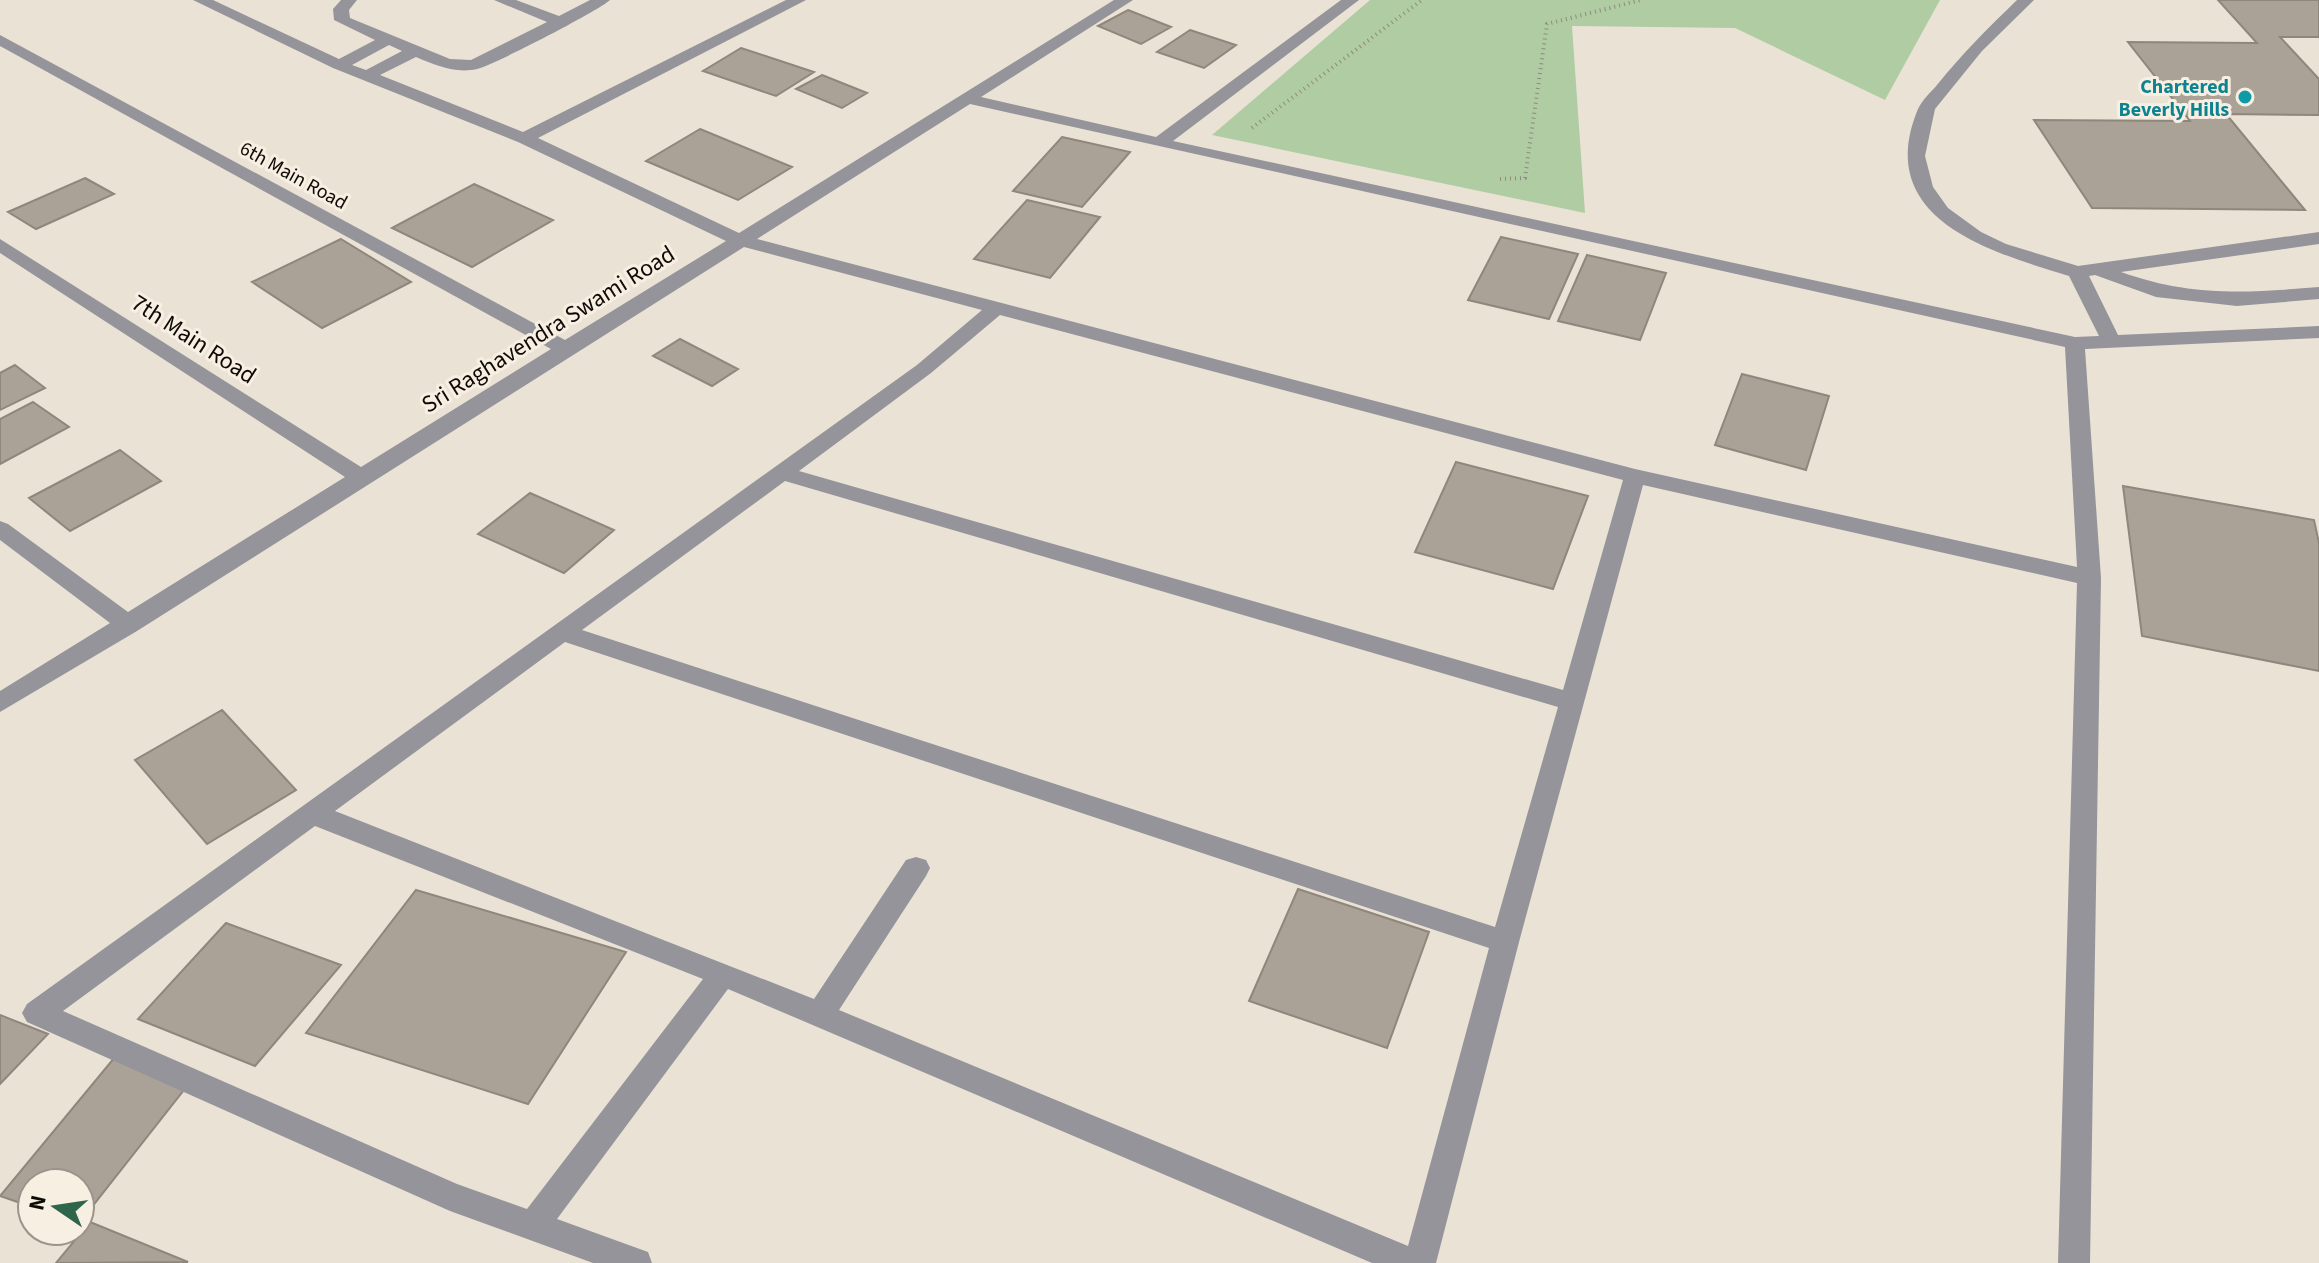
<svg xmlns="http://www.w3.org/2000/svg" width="2319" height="1263" font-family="'Source Sans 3',sans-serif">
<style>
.green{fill:#b0cca2}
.building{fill:#aba297;stroke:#8f867c;stroke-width:2}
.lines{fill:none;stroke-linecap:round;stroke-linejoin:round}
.path{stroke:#908a81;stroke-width:4;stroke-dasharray:1 4;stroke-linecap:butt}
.minor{fill:#94949a;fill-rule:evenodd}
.culture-dot{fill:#0f9aa8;stroke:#f8efe3;stroke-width:3}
.labels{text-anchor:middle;stroke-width:6;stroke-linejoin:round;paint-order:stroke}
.far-culture-label{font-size:20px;font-weight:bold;fill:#0d838f;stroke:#f8efe3;text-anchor:end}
.far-street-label{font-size:20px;fill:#0e0b07;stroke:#f8efe3}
.street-label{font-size:24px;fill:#0e0b07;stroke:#f8efe3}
</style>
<rect width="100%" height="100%" fill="#ebe2d6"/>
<!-- green -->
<path class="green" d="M 1370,0 L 1940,0 L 1885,100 L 1735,28 L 1572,26 L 1585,213 L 1212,135 Z"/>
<!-- building -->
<path class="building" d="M 2218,0 L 2319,0 L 2319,37 L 2280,37 L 2319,79 L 2319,115 L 2226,114 L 2305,210 L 2092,208 L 2034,120 L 2190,121 L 2128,42 L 2257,43 Z
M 1128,10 L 1171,27 L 1141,44 L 1098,26 Z
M 1190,30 L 1236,45 L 1204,68 L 1157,52 Z
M 741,48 L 814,72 L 776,96 L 703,71 Z
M 822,75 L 867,93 L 842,108 L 796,89 Z
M 700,129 L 792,167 L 738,200 L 646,161 Z
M 1062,137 L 1130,152 L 1082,207 L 1013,191 Z
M 85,178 L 114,194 L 36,229 L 8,212 Z
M 474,184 L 553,220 L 472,267 L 392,228 Z
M 1027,200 L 1100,217 L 1050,278 L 974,259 Z
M 1501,237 L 1578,254 L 1549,319 L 1468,300 Z
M 341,239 L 411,282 L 322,328 L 252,282 Z
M 1587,255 L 1666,273 L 1640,340 L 1558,321 Z
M 680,339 L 738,369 L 712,386 L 653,356 Z
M 15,365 L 45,388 L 0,410 L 0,373 Z
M 1742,374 L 1829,396 L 1806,470 L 1715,445 Z
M 33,402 L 69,427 L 0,464 L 0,419 Z
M 120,450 L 161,481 L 70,531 L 29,498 Z
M 1456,462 L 1588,496 L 1553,589 L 1415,552 Z
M 2123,486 L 2314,520 L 2319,543 L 2319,671 L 2142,636 Z
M 530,493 L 614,530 L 564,573 L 478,534 Z
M 222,710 L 296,790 L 207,844 L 135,760 Z
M 1298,889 L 1429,932 L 1387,1048 L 1249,1001 Z
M 416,890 L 626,952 L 528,1104 L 306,1033 Z
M 226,923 L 341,965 L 255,1066 L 138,1019 Z
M 0,1015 L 48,1034 L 0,1084 Z
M 115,1057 L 191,1081 L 80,1222 L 80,1183 L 32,1183 L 32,1207 L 0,1196 Z
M 90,1222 L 188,1262 L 56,1263 Z"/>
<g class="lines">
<!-- path -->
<path class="path" d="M 1252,128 L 1422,0
M 1500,179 L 1525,178 L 1547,24 L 1641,0"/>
<!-- minor -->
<path class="minor" d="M 193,0 L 213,0 L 339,59 L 375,40 L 334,20 L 333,9 L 341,0 L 357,0 L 349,10 L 350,18 L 450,59 L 471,60 L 547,22 L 494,0 L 516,0 L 559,16 L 590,0 L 610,0 C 600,10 492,66 477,69 C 455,74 435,65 416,57 L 380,75 L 523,132 L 786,0 L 806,0 L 538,138 L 739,233 L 1114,0 L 1133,0 L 981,97 L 1156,137 L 1341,0 L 1359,0 L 1173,141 L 2075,337 L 2099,336 L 2069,276 C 1991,252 1872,219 1918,109 C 1922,100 1931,92 1937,85 C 1962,54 1989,27 2017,0 L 2034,0 L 1982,51 L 1935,109 L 1925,156 L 1933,187 L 1948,208 L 1981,232 L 2006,244 L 2078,266 L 2319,232 L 2319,244 L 2121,272 C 2191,297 2246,293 2319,287 L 2319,299 L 2237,306 L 2156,297 L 2095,275 L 2089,276 L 2118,335 L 2319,326 L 2319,338 L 2085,349 L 2101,578 L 2090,1263 L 2058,1263 L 2077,583 L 1643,485 L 1519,942 L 1436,1263 L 1372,1263 L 728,989 L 557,1219 L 648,1252 L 652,1263 L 593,1263 L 450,1211 L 27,1022 L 22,1013 L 27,1004 L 917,365 L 982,310 L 744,247 L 137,631 L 0,712 L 0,691 L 110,623 L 0,540 L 0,521 L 8,524 L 128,612 L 345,477 L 0,253 L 0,239 L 361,467 L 551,349 L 0,46 L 0,35 L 565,340 L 726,241 L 518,142 L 333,68 ZM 389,45 L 402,51 L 366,70 L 352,65 ZM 970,104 L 2065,347 L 2077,567 L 1635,469 L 757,239 ZM 1000,315 L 1623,480 L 1563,690 L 799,471 L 931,373 ZM 785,481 L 1558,707 L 1495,927 L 582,630 ZM 565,642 L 1489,948 L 1408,1246 L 839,1010 L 926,876 L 930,868 L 926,860 L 916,857 L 906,860 L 814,999 L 335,811 ZM 315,826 L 703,979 L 527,1209 L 457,1184 L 63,1011 Z"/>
</g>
<!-- markers -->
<circle class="culture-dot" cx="2245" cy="97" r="8"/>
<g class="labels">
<!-- far-culture labels -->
<g class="far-culture-label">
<text x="2229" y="93">Chartered<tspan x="2229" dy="23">Beverly Hills</tspan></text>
</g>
<!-- far-street labels -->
<g class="far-street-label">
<text transform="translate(294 175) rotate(29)" y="7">6th Main Road</text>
</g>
<!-- street labels -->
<g class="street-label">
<text transform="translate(548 329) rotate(-32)" y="8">Sri Raghavendra Swami Road</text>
<text transform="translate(194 339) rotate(33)" y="8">7th Main Road</text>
</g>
</g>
<!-- north arrow -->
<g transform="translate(56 1207) rotate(283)"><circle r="38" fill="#f8efe3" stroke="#9a948b" stroke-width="2"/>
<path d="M0-6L14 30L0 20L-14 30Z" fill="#2e654b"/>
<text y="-12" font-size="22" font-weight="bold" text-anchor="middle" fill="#0e0b07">N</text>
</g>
</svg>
